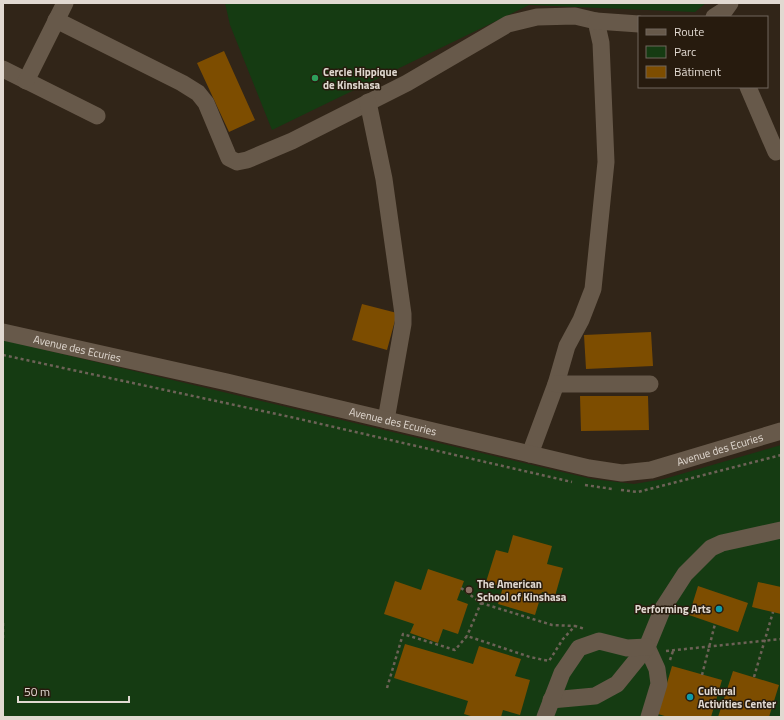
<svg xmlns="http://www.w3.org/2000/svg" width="784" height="720" font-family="'Titillium Web',sans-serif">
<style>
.green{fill:#153b12}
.building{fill:#7d4d00}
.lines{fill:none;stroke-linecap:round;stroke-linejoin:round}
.path{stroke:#6d6257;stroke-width:2.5;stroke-dasharray:3 3;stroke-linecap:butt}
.minor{stroke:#67594a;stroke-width:17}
.leisure-dot{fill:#2e9e5b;stroke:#271b0e;stroke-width:1.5}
.education-dot{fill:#8d6e63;stroke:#271b0e;stroke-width:1.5}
.culture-dot{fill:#0f9aa8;stroke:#271b0e;stroke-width:1.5}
.labels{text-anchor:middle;stroke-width:3;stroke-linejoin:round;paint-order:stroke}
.poi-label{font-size:11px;font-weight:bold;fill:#e1d9d1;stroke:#271b0e;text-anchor:start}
.street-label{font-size:11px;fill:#e1d9d1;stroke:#271b0e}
</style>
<rect width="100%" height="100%" fill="#312518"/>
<!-- green -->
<path class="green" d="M 225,3 L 706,3 L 695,12 L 529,5 L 272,130 L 230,25 Z
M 3,340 L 592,479 L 634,484 L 664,479 L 781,445 L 781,717 L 3,717 Z"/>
<!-- building -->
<path class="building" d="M 224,51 L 255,120 L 229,132 L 197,63 Z
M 362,304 L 397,313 L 387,350 L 352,340 Z
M 651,332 L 653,366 L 586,369 L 584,335 Z
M 580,396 L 648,396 L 649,430 L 581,431 Z
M 513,535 L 552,546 L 547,564 L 563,568 L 555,596 L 542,592 L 535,615 L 498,604 L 503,587 L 486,582 L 496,550 L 508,553 Z
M 428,569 L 464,581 L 457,600 L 468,604 L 458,634 L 443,629 L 438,643 L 410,633 L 414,624 L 384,614 L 395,581 L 421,590 Z
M 758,582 L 781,587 L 781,614 L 752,607 Z
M 698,586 L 748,603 L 738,632 L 689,615 Z
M 405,644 L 473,664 L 479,646 L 521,659 L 515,676 L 530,680 L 520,715 L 503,710 L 501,717 L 474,717 L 464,714 L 468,701 L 394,678 Z
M 672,666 L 722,680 L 711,717 L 668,717 L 658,714 Z
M 733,671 L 779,685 L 769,717 L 718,717 Z"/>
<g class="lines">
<!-- path -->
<path class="path" d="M 3,355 L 295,418 L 572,482
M 585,485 L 612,489
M 621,490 L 638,492 L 781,455
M 461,588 L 481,603 L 467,636
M 481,603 L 552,625 L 575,626
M 3,623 L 3,641
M 666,651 L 781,639
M 670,660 L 673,651
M 702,675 L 715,624
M 754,677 L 773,612
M 387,688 L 403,634 L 455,650 L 467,636 L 530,657 L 549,661 L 563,639 L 575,626 L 585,629"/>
<!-- minor -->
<g class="minor">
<path d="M 714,17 L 725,10 L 730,3"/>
<path d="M 56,20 L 182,83 L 198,93 L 206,103 L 229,158 L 237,162 L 247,160 L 292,141 L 407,83 L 508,24 L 537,17 L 575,16 L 596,21 L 601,43 L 606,162 L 593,289 L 581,320 L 567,346 L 556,384 L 530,454"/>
<path d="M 596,21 L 639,24"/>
<path d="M 3,69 L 97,116"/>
<path d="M 26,81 L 65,3"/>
<path d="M 748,87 L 776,152"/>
<path d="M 368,102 L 384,179 L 403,314 L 403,324 L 386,420"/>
<path id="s1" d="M 3,332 L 227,382 L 589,468 L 622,473 L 651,470 L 781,431"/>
<path d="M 556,384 L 650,384"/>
<path d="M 647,647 L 657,669 L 659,684 L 649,717"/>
<path d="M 551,700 L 595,696 L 617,684 L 647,647 L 663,608 L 685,574 L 711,548 L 722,543 L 781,530"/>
<path d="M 545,717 L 562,673 L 579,648 L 599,641 L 627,648 L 647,647"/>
</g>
</g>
<!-- markers -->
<circle class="leisure-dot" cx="315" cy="78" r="4"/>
<circle class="education-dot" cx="469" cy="590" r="4"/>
<g class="culture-dot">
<circle cx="719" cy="609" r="4"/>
<circle cx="690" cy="697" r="4"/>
</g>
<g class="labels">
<!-- poi labels -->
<g class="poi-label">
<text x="323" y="76">Cercle Hippique<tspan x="323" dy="13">de Kinshasa</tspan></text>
<text x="477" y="588">The American<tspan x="477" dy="13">School of Kinshasa</tspan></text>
<text x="711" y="613" text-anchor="end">Performing Arts</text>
<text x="698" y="695">Cultural<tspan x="698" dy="13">Activities Center</tspan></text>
</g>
<!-- street labels -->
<g class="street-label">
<text dy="4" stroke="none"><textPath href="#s1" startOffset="76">Avenue des Ecuries</textPath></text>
<text dy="4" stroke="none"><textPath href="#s1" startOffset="400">Avenue des Ecuries</textPath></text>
<text dy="4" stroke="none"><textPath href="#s1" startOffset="736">Avenue des Ecuries</textPath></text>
</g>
</g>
<!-- border -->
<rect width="784" height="720" fill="none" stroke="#e1d9d1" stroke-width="8"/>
<!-- legend -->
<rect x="638" y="16" width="130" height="72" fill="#271b0e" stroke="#71675c"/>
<rect x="646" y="29" width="20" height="6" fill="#67594a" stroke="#71675c"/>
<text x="674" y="36" font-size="12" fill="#e1d9d1">Route</text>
<rect x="646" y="46" width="20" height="12" fill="#153b12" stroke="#71675c"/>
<text x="674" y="56" font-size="12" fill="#e1d9d1">Parc</text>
<rect x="646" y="66" width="20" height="12" fill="#7d4d00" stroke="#71675c"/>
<text x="674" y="76" font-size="12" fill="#e1d9d1">Bâtiment</text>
<!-- scale -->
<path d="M18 696v6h111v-6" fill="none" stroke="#e1d9d1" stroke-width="2"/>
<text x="24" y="696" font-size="12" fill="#e1d9d1" stroke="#271b0e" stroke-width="3" paint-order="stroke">50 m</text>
</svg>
